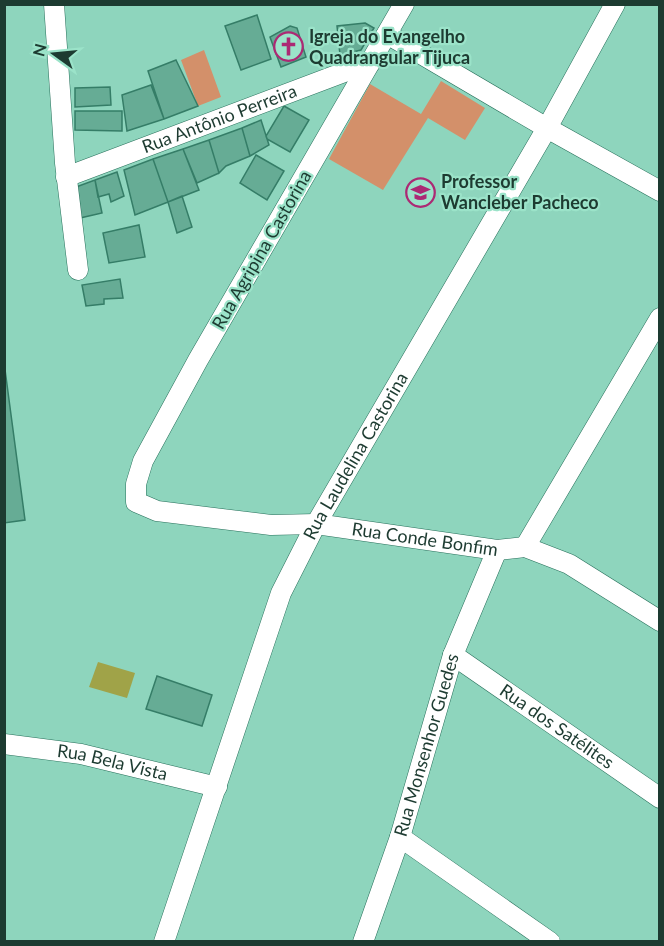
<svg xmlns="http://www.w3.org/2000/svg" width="664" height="946" font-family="Lato,sans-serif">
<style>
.green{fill:#d3906a}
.water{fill:#a0a348}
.building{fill:#66ac95;stroke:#357d67;stroke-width:1.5}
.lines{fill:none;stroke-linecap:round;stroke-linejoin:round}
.minor-casing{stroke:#27705b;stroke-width:21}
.minor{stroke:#fff;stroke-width:20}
.labels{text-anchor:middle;stroke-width:4.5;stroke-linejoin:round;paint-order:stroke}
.poi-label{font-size:18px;font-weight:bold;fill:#1d3b31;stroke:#9be3c9;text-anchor:start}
.street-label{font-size:18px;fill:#1d3b31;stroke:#9be3c9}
</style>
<rect width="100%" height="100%" fill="#8ed5bd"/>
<!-- green -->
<path class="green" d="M 204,50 L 221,97 L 198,106 L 181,60 Z
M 441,81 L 485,108 L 465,140 L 428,118 L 383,190 L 329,159 L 370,84 L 421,114 Z"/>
<!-- water -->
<path class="water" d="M 98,662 L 135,673 L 127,698 L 89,687 Z"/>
<!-- building -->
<path class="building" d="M 257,15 L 271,59 L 241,70 L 225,26 Z
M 365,23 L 374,28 L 361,50 L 340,55 L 337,26 Z
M 290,26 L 297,28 L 306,57 L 281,67 L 270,37 Z
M 176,60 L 198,106 L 164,119 L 148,71 Z
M 151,85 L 164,119 L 127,131 L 122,95 Z
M 110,87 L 111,105 L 75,107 L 75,88 Z
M 284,106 L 309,120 L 290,152 L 267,139 L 266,136 Z
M 75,111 L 122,111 L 122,131 L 75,130 Z
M 261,120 L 269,145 L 250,156 L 242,128 Z
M 242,128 L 250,156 L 226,166 L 219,173 L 209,140 Z
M 209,140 L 219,173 L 197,183 L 183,149 Z
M 183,149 L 199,190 L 168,202 L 153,159 Z
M 256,155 L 284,171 L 267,200 L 240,183 Z
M 153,159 L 168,202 L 135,215 L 124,170 Z
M 117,172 L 124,196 L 111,202 L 109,194 L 98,197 L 95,180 Z
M 95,180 L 102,213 L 80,218 L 76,187 Z
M 182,196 L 192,227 L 177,233 L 168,202 Z
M 139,225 L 145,257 L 109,263 L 103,233 Z
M 120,279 L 123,298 L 104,299 L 104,304 L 86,306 L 82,285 Z
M 4,362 L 25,520 L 4,523 Z
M 157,676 L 212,695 L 202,726 L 146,709 Z"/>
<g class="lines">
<defs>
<g id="minor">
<path d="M 54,4 L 65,163 L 78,270"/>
<path id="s1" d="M 404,4 L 198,360 L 143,461 L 136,484 L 136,502 L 157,511 L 271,525 L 316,524 L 497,550 L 525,547 L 569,564 L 660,621"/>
<path d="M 387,34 L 547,128 L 660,191"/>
<path id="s2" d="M 66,177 L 371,62"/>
<path d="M 525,547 L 660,318"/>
<path id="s3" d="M 453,655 L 660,798"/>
<path id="s4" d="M 4,744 L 81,754 L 217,787"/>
<path d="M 400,837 L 550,942"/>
<path id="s5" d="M 164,942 L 281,593 L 316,524 L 547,128 L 615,4"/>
<path id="s6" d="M 363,942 L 400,837 L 453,655 L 497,550"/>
</g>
</defs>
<!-- minor casing -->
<use href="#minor" class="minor-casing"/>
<!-- minor -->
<use href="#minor" class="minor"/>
</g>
<!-- icons -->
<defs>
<symbol id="church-ring" viewBox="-11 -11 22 22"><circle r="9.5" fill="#9be3c9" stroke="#ac2974" stroke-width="1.5"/><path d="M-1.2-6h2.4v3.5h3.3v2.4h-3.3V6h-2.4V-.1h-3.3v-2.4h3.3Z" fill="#ac2974"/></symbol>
<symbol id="school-ring" viewBox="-11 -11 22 22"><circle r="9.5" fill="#9be3c9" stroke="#ac2974" stroke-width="1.5"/><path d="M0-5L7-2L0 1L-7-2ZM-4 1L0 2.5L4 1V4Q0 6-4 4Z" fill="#ac2974"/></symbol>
</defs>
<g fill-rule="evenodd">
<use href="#church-ring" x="272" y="30" width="33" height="33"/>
<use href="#school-ring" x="404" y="176" width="33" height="33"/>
</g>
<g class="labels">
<!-- poi labels -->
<g class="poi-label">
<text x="309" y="43">Igreja do Evangelho<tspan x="309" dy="21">Quadrangular Tijuca</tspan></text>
<text x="441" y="188">Professor<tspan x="441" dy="21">Wancleber Pacheco</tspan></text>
</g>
<!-- street labels -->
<g class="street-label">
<text dy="6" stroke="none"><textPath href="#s2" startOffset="164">Rua Antônio Perreira</textPath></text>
<text transform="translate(262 250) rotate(-60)" y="6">Rua Agripina Castorina</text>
<text dy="6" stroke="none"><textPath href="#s5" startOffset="524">Rua Laudelina Castorina</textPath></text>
<text dy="6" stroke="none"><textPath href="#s1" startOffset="861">Rua Conde Bonfim</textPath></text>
<text dy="6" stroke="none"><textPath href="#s3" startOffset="126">Rua dos Satélites</textPath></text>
<text dy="6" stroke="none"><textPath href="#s6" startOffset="207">Rua Monsenhor Guedes</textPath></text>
<text dy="6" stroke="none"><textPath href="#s4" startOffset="110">Rua Bela Vista</textPath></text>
</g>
</g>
<!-- border -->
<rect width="664" height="946" fill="none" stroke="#1d3b31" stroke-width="12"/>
<!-- north arrow -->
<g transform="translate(54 54) rotate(285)" stroke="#9be3c9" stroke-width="4.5" paint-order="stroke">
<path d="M0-4.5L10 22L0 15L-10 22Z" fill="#1d3b31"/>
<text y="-9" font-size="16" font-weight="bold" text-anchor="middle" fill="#1d3b31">N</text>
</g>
</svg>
